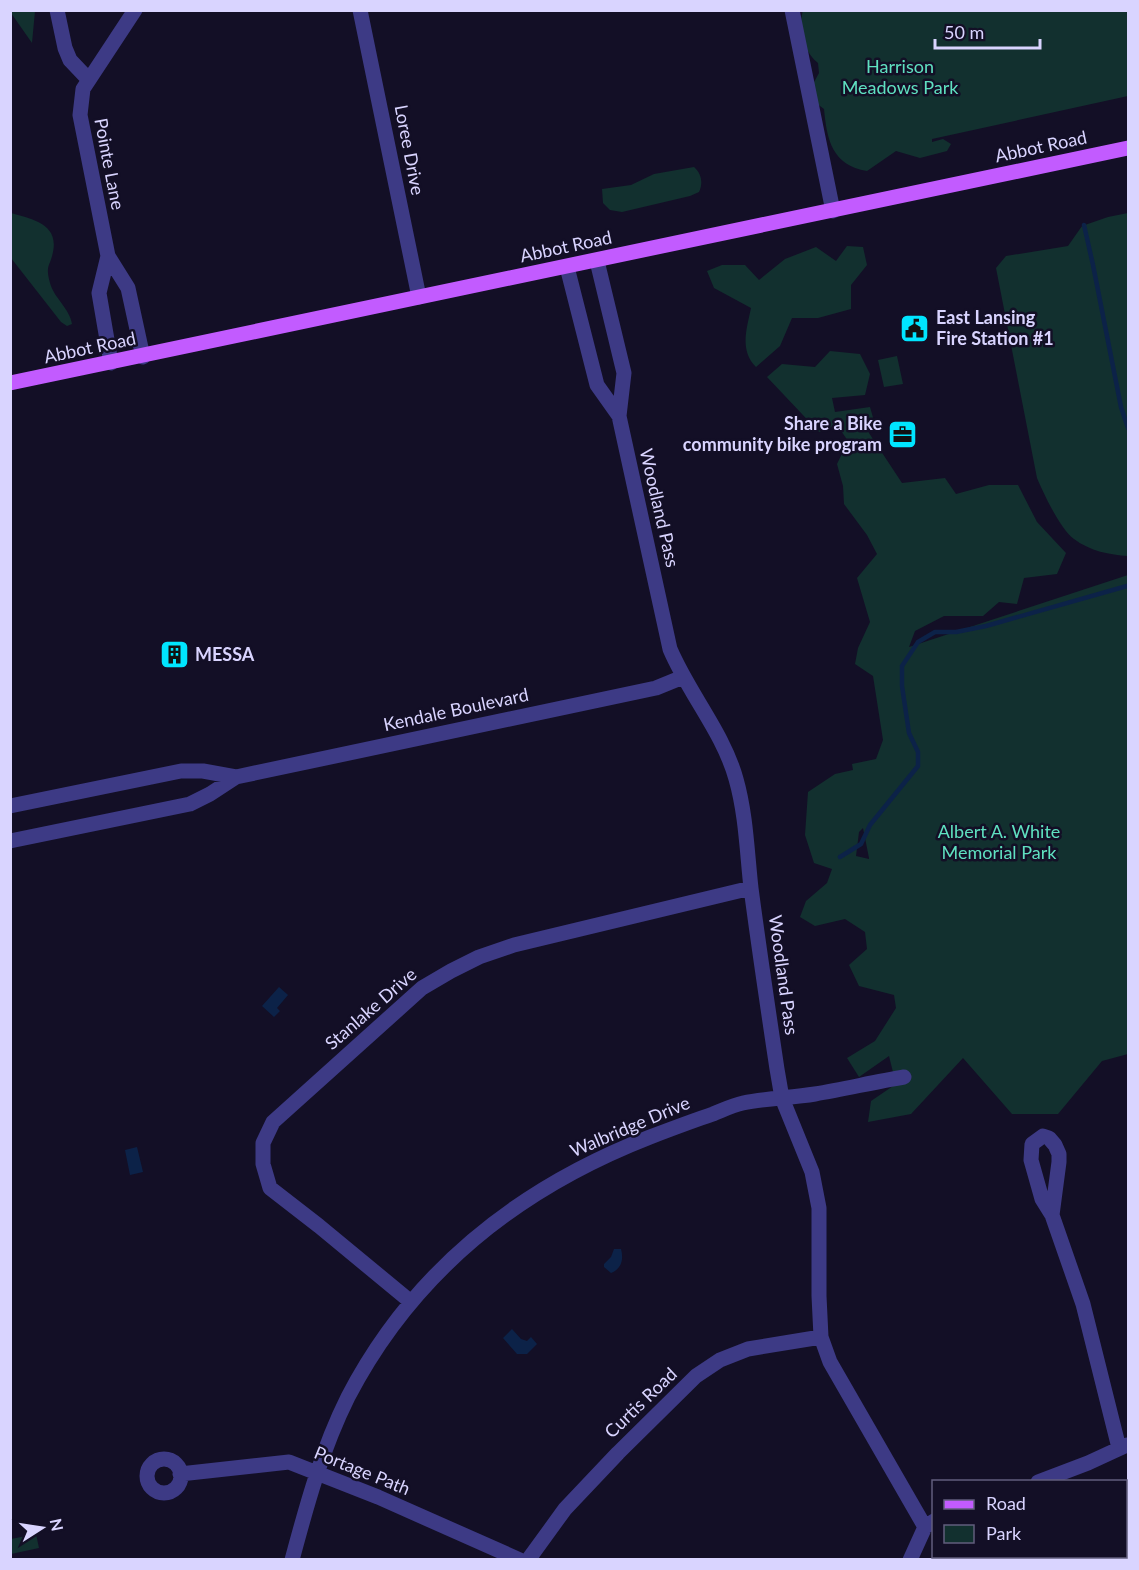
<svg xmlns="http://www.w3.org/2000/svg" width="1139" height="1570" font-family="Lato,sans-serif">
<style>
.green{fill:#12302f;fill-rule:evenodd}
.water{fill:#0c2248}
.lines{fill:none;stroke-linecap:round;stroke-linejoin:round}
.stream{stroke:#0c2248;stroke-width:4.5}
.minor{stroke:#3d3a85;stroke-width:15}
.major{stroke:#c25bff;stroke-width:15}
.labels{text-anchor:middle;stroke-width:5;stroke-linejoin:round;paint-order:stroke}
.park-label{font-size:18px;fill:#5fe0c0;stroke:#130f26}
.street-label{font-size:18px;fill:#d9d4ff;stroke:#130f26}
.poi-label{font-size:18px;font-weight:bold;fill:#d9d4ff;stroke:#130f26;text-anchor:start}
</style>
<rect width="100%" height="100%" fill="#130f26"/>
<!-- green -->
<path class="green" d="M 803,10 L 1128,11 L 1128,96 L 932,139 L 932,142 L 943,139 L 951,144 L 947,151 L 920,158 L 896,151 L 867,171 C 832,165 827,140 824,109 L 816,103 L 813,84 L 819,73 L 818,63 C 803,51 798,28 803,10 Z
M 10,11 L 35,11 L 32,43 L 11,13 Z
M 694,167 C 702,174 703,184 699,192 L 690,196 L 622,212 L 610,210 L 603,203 L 602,189 L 631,185 L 654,174 Z
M 11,213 C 31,219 59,223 53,252 C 50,267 45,265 50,283 C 54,298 70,309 72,324 L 67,326 L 61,322 L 11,258 Z
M 1128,213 L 1128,556 C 1110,555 1090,551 1074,539 C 1060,529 1044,494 1037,478 L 996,268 L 1006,256 L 1068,246 L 1082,226 L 1108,217 Z
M 847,246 L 863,247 L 867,265 L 851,285 L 851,309 L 818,318 L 792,318 L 780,346 L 756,367 C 739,350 747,328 751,308 L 714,288 L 707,271 L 722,265 L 745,265 L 759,280 L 785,259 L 816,247 L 836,261 Z
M 830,351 L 860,354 L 870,374 L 865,395 L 832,398 L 835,412 L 870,407 L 874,421 L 867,430 L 902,483 L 945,478 L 956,494 L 989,485 L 1018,485 L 1037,522 L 1066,553 L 1057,574 L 1024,578 L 1017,604 L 999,602 L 983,616 L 944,616 L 915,631 L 909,647 L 1128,575 L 1128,1054 L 1102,1061 L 1058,1114 L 1012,1114 L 963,1058 L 911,1114 L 868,1122 L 871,1101 L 896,1084 L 889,1056 L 859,1077 L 847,1058 L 875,1041 L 896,1008 L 894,995 L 859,986 L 849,965 L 867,949 L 865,932 L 845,919 L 815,926 L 800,917 L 806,901 L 827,883 L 832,869 L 814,863 L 805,835 L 808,792 L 835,774 L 853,770 L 852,764 L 876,759 L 883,740 L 873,676 L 855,664 L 858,648 L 870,622 L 857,578 L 877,554 L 867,535 L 844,504 L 843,486 L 837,464 L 848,441 L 837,425 L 819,432 L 767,377 L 782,364 L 815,367 ZM 863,828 L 869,858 L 869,859 L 856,856 L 859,832 Z
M 897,356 L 903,384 L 884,387 L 878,360 Z
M 36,1534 L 39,1548 L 11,1554 L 11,1539 Z"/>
<!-- water -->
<path class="water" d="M 279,987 L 288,995 L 277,1008 L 280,1011 L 274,1017 L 262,1006 Z
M 137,1147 L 143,1172 L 130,1175 L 125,1150 Z
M 614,1249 L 621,1249 C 624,1260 621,1269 611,1273 L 604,1267 L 604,1264 L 611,1257 Z
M 512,1329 L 521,1339 L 527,1341 L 531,1337 L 537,1344 L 527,1354 L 517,1354 L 503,1338 Z"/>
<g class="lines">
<!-- stream -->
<path class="stream" d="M 1084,225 L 1093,265 L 1121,407 L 1128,428
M 840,857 L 861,844 L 870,825 L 918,766 L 918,752 L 909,733 L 902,686 L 902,666 L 918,642 L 935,632 L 956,632 L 986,626 L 1127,586"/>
<!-- minor -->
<path class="minor" d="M 57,10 L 65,48 L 70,60 L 89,80
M 135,10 L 83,89 L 80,115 L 108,256 L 128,288 L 143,357
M 360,10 L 419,297
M 792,10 L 833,211
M 108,256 L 99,293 L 111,363
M 597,261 L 624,373 L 619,416 L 670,649 C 689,694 723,732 736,779 C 746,814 747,852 751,888 C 759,949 768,1009 777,1069 L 782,1098 L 812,1172 L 819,1208 L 819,1296 L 821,1337 L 830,1362 L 925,1527
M 567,267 L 597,385 L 619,416
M 10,806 L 181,771 L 203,771 L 236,777
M 10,841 L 190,804 L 210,794 L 236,777 L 656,688 L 683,677
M 1052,1215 L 1059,1162 L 1059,1154 L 1055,1145 L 1049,1138 L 1043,1136 L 1032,1144 L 1031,1160 L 1042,1199 L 1052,1215 L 1083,1304 L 1119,1448
M 411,1302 L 319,1226 L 270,1188 L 263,1164 L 263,1143 L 273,1122 L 422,988 L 451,971 L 479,957 L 514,945 L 751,888
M147 1476a17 17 0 1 1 34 0a17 17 0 1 1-34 0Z
M 180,1474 L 289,1462 L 378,1497 L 520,1560
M 1038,1482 L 1088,1463 L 1127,1445
M 292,1560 C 307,1504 322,1449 348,1397 C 413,1272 519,1188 650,1137 C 671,1129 692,1121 713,1114 C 723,1110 733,1105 743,1103 C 766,1098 791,1098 815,1094 C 845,1089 874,1082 904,1077
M 528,1560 L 565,1509 L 618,1453 L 696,1376 L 720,1360 L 748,1349 L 821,1337
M 910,1560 L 925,1527 L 934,1521"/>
<!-- major -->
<path class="major" d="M 10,383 L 1128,148"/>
</g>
<!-- icons -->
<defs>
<symbol id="civic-square" viewBox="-11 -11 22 22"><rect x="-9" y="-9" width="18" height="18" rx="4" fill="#00e5ff" stroke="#130f26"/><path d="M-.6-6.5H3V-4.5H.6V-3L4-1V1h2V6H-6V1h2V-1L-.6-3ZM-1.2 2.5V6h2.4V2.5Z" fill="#111"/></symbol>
<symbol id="office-square" viewBox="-11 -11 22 22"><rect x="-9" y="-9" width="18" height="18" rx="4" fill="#00e5ff" stroke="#130f26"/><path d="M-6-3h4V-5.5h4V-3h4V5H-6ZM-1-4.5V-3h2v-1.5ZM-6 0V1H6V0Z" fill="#111"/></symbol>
<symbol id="building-square" viewBox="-11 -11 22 22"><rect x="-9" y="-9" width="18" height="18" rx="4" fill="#00e5ff" stroke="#130f26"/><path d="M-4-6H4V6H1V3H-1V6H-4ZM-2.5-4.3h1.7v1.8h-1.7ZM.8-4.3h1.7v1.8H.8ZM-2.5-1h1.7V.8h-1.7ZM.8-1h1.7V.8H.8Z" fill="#111"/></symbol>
</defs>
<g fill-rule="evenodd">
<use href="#civic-square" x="898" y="312" width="33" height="33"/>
<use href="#office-square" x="886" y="418" width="33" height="33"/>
<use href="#building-square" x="158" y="638" width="33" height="33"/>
</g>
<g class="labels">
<!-- park labels -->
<g class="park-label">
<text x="900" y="73">Harrison<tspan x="900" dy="21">Meadows Park</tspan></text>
<text x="999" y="838">Albert A. White<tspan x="999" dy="21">Memorial Park</tspan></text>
</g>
<!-- street labels -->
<g class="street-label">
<text transform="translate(1041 147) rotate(-12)" y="6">Abbot Road</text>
<text transform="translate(409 150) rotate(79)" y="6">Loree Drive</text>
<text transform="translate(109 164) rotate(79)" y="6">Pointe Lane</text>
<text transform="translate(566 247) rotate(-12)" y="6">Abbot Road</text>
<text transform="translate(90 348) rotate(-12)" y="6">Abbot Road</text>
<text transform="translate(659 508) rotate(77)" y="6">Woodland Pass</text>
<text transform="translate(456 710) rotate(-12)" y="6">Kendale Boulevard</text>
<text transform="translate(783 975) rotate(82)" y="6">Woodland Pass</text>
<text transform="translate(371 1009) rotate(-41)" y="6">Stanlake Drive</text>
<text transform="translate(630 1127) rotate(-23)" y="6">Walbridge Drive</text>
<text transform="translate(641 1403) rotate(-44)" y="6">Curtis Road</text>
<text transform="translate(362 1471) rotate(22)" y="6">Portage Path</text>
</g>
<!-- poi labels -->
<g class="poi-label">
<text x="936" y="324">East Lansing<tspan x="936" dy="21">Fire Station #1</tspan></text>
<text x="882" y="430" text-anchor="end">Share a Bike<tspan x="882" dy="21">community bike program</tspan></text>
<text x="195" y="661">MESSA</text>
</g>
</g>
<!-- border -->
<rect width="1139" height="1570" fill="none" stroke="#d9d4ff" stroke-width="24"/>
<!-- legend -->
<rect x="932" y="1480" width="195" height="78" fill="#130f26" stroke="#625e7d" stroke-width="1.5"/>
<rect x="944" y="1500" width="30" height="9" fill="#c25bff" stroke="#625e7d" stroke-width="1.5"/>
<text x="986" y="1510" font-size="18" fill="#d9d4ff">Road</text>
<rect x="944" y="1525" width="30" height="18" fill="#12302f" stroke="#625e7d" stroke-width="1.5"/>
<text x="986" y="1540" font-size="18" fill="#d9d4ff">Park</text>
<!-- north arrow -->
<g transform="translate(42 1528) rotate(78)" stroke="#130f26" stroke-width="4.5" paint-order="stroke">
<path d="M0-4.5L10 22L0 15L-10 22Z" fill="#d9d4ff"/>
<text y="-9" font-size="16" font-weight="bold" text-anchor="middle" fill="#d9d4ff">N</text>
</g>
<!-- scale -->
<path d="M935 39v9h105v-9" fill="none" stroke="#d9d4ff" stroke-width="3"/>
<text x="944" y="39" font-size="18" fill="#d9d4ff" stroke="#130f26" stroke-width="4.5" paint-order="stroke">50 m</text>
</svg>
